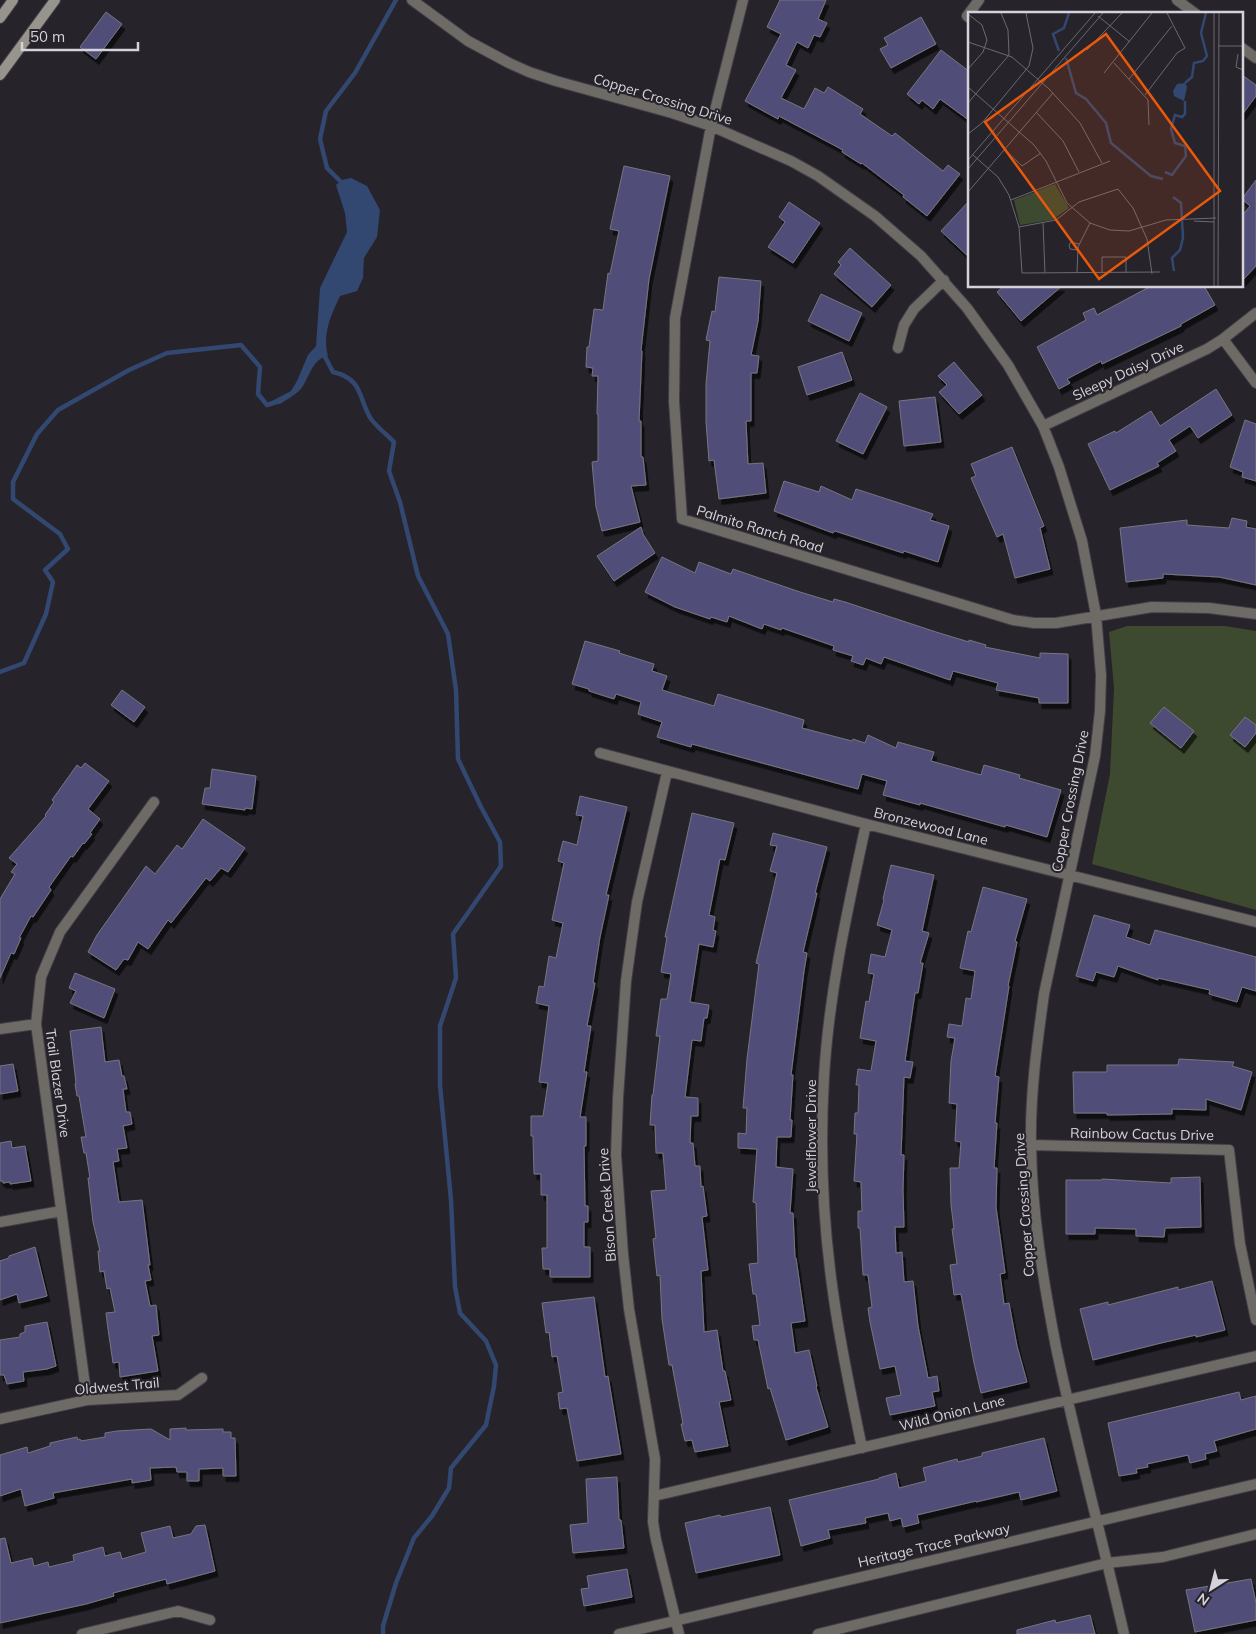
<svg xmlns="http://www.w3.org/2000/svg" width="1256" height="1634" font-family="Mulish,sans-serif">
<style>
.green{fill:#3d4a2f}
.water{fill:#334870}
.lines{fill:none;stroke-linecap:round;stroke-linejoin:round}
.stream{stroke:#334870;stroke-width:4.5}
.building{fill:#514d79;stroke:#76757f;filter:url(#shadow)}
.minor-casing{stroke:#423f47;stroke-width:12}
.tertiary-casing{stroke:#423f47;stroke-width:12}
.secondary-casing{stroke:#423f47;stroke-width:12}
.minor{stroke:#6e6b67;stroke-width:10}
.tertiary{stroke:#6e6b67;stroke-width:10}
.secondary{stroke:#97938d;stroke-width:10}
.labels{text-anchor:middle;stroke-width:4;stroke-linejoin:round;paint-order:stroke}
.street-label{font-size:14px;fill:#d5d3d9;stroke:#26232b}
.inset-river{fill:none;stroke:#334870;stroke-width:2.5}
.inset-road{fill:none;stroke:#6c6971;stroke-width:1}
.view{fill:#e8590c;fill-opacity:0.15;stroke:#e8590c;stroke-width:2.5}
.inset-edge{fill:none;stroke:#d5d3d9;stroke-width:2.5}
</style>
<defs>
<filter id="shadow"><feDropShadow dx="3" dy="5.5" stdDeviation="0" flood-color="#0009"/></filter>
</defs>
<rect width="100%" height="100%" fill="#26232b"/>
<!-- green -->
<path class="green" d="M 1127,626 L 1225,626 L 1256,631 L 1256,910 L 1092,864 L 1110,774 L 1114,688 L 1109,632 Z"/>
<!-- water -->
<path class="water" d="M 351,178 L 367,186 L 380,210 L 377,237 L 364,258 L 363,278 L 357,291 L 340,296 C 331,315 322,335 328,356 C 311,359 310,378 300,390 C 295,395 286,400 280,404 L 270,402 L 291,391 L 297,381 L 308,355 L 316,346 L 320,288 L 347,232 L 345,213 L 336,185 L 342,180 Z"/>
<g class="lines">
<!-- stream -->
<path class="stream" d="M 343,184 L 327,168 L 320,139 L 326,111 L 355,73 L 396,0
M 323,353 L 333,372 C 364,379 358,399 371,419 C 377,427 387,435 394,442 L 389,471 L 400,502 L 418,576 L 448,634 L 456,690 L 458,759 L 481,807 L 500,842 L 501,866 L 453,934 L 456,978 L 440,1026 L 440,1085 L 451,1200 L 455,1287 L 460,1313 L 486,1341 L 496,1365 L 494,1386 L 486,1425 L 451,1468 L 449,1488 L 432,1516 L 414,1538 L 396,1583 L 383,1626 L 383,1634
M 0,672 L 24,663 L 46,614 L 53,582 L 45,570 L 68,549 L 60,534 L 13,499 L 13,482 L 37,434 L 58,410 L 129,370 L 167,353 L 241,345 L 260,367 L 258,394 L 267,405 L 280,401"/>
</g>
<!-- building -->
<path class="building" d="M 780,0 L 826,0 L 818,19 L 827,23 L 820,37 L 814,35 L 808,48 L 797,42 L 786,65 L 796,70 L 781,98 L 804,109 L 815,88 L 824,93 L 828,87 L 863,109 L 860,114 L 892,136 L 895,133 L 943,171 L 948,165 L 960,174 L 927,216 L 903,197 L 904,195 L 862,163 L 861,164 L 842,152 L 843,150 L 779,116 L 778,119 L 745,101 L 781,34 L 767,27 Z
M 106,12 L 122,24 L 96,59 L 80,47 Z
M 921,17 L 936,44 L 891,68 L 880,49 L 888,45 L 884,38 Z
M 941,50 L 970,72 L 970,121 L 940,99 L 933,109 L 922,100 L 919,104 L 907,94 Z
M 1242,75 L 1256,85 L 1256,96 L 1242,115 Z
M 624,166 L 670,176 L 649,279 L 641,350 L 642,351 L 639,421 L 641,421 L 641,457 L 643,457 L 646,485 L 631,486 L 640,522 L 602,531 L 596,507 L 592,462 L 598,461 L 598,414 L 597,414 L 598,376 L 592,376 L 593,368 L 586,367 L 587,347 L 589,347 L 594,309 L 603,310 L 608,273 L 610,274 L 619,231 L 610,229 Z
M 1256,180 L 1256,266 L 1242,281 L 1242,216 L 1250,206 L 1242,199 Z
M 970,200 L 970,258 L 941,231 Z
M 789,202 L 820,223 L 793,263 L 768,247 L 785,222 L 779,217 Z
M 850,248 L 891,285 L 872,307 L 834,274 L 841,265 L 838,262 Z
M 719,277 L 761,281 L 758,321 L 751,355 L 759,356 L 757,373 L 751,373 L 751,421 L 746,421 L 748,464 L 763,463 L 766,493 L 719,499 L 714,460 L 709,461 L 706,422 L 706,384 L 710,341 L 706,340 L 712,311 L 715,312 Z
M 1004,286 L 1062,286 L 1021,321 L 997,292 Z
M 1151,286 L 1204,286 L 1215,305 L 1181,324 L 1181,326 L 1102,364 L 1101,361 L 1067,379 L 1070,383 L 1059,389 L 1037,347 L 1086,320 L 1083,313 L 1094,308 L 1097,315 Z
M 821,294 L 862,313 L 849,341 L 808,321 Z
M 842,352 L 852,380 L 807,395 L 798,367 Z
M 954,362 L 982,395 L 959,414 L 939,392 L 947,385 L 938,376 Z
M 1216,389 L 1232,415 L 1198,438 L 1190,426 L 1169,440 L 1176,451 L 1157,463 L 1159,466 L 1110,490 L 1088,444 L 1115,431 L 1116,433 L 1151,411 L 1160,426 Z
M 860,393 L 887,407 L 863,454 L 836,441 Z
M 935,397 L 941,442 L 904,446 L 899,401 Z
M 1245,420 L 1256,424 L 1256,481 L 1242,477 L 1243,472 L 1230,467 Z
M 1012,447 L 1044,526 L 1040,528 L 1050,569 L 1015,578 L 1003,534 L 997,537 L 971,478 L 976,476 L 971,464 Z
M 784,481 L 819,492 L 821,486 L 852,500 L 856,489 L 933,514 L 930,520 L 949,526 L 938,562 L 904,551 L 903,553 L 835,531 L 833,533 L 774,511 Z
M 1232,518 L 1247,521 L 1246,527 L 1256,529 L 1256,585 L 1219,577 L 1163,574 L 1163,578 L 1126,582 L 1120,528 L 1187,520 L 1187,525 L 1229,528 Z
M 641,527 L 643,534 L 655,553 L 614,581 L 597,556 Z
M 662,557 L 695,573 L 699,562 L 731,574 L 733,569 L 800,592 L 833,602 L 834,599 L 845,602 L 936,632 L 969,642 L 969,640 L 986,645 L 985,647 L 1040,658 L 1040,653 L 1068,654 L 1068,703 L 1039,703 L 1039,698 L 996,690 L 998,683 L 953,671 L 950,680 L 884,657 L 881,664 L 866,658 L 863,665 L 851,661 L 853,656 L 833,650 L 834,646 L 782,628 L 781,630 L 764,624 L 762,629 L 729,616 L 727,622 L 711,617 L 710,619 L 675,607 L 645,592 Z
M 585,641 L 620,651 L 619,653 L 654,664 L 652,671 L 667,676 L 662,690 L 714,706 L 718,694 L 804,720 L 802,728 L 852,741 L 853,739 L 865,743 L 868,735 L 896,748 L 898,742 L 934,752 L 931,761 L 981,775 L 984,765 L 1020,775 L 1019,778 L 1061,790 L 1047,837 L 1006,825 L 1005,827 L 920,803 L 920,805 L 883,795 L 887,781 L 862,774 L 858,789 L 692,744 L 691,747 L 657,737 L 662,722 L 638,714 L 641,702 L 616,694 L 614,699 L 589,691 L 589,689 L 572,684 Z
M 122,690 L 145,707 L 134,722 L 111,705 Z
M 1164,707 L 1194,731 L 1181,748 L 1150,723 Z
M 1245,717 L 1256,725 L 1256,733 L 1245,747 L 1230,735 Z
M 85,763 L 109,781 L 88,809 L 100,819 L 90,833 L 92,834 L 84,844 L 83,843 L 73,857 L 71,856 L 49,887 L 51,890 L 33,917 L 31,916 L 19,938 L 21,938 L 14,954 L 11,953 L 0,978 L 0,899 L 15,874 L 11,872 L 17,864 L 9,858 L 46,816 L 45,815 L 54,802 L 52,800 L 77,765 L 81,768 Z
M 212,769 L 256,776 L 252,809 L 245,808 L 245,810 L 202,804 L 205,788 L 210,788 Z
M 580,796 L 627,807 L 606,895 L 609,895 L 600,937 L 593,983 L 595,983 L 587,1026 L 591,1026 L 584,1072 L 587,1072 L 580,1117 L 586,1117 L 586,1146 L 584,1146 L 585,1206 L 588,1206 L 588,1222 L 584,1222 L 584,1247 L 590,1247 L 590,1277 L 550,1277 L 550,1269 L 543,1269 L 542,1248 L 547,1248 L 547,1195 L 541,1195 L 541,1174 L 534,1174 L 533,1136 L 531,1136 L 531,1116 L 543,1116 L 548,1083 L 539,1082 L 549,1006 L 536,1003 L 539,986 L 544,987 L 549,956 L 556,958 L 563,923 L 552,920 L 564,863 L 558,861 L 563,841 L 577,845 L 583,816 L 576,815 Z
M 692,813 L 734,823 L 725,860 L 720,859 L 709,915 L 715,917 L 713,930 L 716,931 L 713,947 L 699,944 L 690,1002 L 709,1005 L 707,1018 L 704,1018 L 701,1041 L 692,1040 L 685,1097 L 698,1098 L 698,1116 L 691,1116 L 690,1143 L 693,1143 L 695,1166 L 700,1166 L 701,1187 L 703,1186 L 707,1216 L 702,1217 L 708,1270 L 701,1271 L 704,1332 L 717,1330 L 723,1371 L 725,1371 L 731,1400 L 719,1402 L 728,1446 L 695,1452 L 692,1440 L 685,1441 L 681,1424 L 683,1424 L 672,1365 L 669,1365 L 662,1319 L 660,1275 L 657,1276 L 653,1239 L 656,1238 L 651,1191 L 666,1190 L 663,1153 L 656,1153 L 655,1125 L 650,1125 L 652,1095 L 653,1095 L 660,1036 L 656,1036 L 661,999 L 667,999 L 671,974 L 661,972 L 667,937 L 665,937 Z
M 203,819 L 245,848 L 228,872 L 221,868 L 210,881 L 206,878 L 171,923 L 168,920 L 148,949 L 138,942 L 128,960 L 124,959 L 116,970 L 88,952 L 97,935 L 146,866 L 155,874 L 177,845 L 182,849 Z
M 773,833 L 827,847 L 815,893 L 817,893 L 803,952 L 807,953 L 804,971 L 791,1075 L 793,1075 L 790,1120 L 792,1120 L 791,1137 L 777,1137 L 776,1167 L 793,1169 L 790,1213 L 793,1213 L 795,1258 L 796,1258 L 805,1321 L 791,1323 L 795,1353 L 809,1350 L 817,1386 L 816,1387 L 828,1427 L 786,1440 L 770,1388 L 768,1389 L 758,1340 L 754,1340 L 752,1326 L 760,1325 L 756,1294 L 753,1294 L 749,1264 L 758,1263 L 756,1203 L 753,1202 L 757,1149 L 738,1148 L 738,1133 L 746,1134 L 747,1108 L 743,1108 L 747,1059 L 759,964 L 756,963 L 777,873 L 770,871 L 777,846 L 770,845 Z
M 891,865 L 934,875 L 922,931 L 929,933 L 920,963 L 923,963 L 918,993 L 915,993 L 905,1061 L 913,1062 L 910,1078 L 904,1077 L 901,1155 L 904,1155 L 903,1190 L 904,1227 L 895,1227 L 896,1253 L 902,1252 L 904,1282 L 913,1281 L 918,1326 L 928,1378 L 937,1376 L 939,1391 L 932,1392 L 935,1406 L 890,1415 L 886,1398 L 901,1395 L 895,1366 L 880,1369 L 870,1322 L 868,1308 L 872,1307 L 868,1275 L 863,1275 L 860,1228 L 858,1228 L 858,1211 L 862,1211 L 861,1182 L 854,1181 L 857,1134 L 854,1134 L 855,1113 L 858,1113 L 859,1085 L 856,1085 L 858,1069 L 871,1071 L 876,1041 L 860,1038 L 866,1001 L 869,1002 L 874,974 L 868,973 L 871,954 L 885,957 L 892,930 L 877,925 L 884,900 L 883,899 Z
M 983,887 L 1027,899 L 1015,941 L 1017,942 L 1008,986 L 1009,986 L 995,1076 L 999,1077 L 995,1123 L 997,1123 L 994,1168 L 997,1168 L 996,1207 L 1005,1273 L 1000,1274 L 1004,1304 L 1009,1303 L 1017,1346 L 1027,1382 L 981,1393 L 974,1363 L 961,1294 L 954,1295 L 950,1265 L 957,1264 L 952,1229 L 954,1229 L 951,1205 L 950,1168 L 959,1168 L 961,1142 L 955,1141 L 957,1104 L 949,1103 L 951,1061 L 955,1038 L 947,1037 L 949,1024 L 962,1026 L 966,998 L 971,999 L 975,971 L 960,968 L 968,931 L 971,932 Z
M 1094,915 L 1130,925 L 1126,937 L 1150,945 L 1155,930 L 1256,957 L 1256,991 L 1242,987 L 1237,1002 L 1209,994 L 1210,990 L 1158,978 L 1158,980 L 1118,966 L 1114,977 L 1096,972 L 1093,981 L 1076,976 Z
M 75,973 L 115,989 L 104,1018 L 70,1003 L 76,991 L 69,988 Z
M 101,1027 L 105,1062 L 119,1060 L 122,1076 L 124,1076 L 127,1089 L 123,1089 L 126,1112 L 130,1112 L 132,1124 L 123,1126 L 127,1148 L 117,1149 L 119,1161 L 113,1162 L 119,1202 L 142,1200 L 150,1265 L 148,1265 L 151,1280 L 145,1281 L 150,1306 L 156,1305 L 159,1335 L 152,1336 L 158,1371 L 120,1377 L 119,1362 L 113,1363 L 108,1329 L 106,1313 L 115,1312 L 110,1288 L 107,1289 L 104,1271 L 100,1272 L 98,1251 L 100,1251 L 93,1222 L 88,1178 L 90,1178 L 86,1153 L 84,1153 L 81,1137 L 86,1137 L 79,1096 L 77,1096 L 75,1084 L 76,1083 L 70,1031 Z
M 1179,1059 L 1234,1062 L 1232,1066 L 1252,1072 L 1241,1110 L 1206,1099 L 1206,1110 L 1172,1109 L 1172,1114 L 1107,1115 L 1107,1113 L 1074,1113 L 1073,1072 L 1107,1072 L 1107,1065 L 1178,1065 Z
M 13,1064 L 18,1091 L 0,1094 L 0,1066 Z
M 11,1141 L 12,1148 L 25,1146 L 31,1181 L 10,1184 L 10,1182 L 3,1183 L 3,1181 L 0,1181 L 0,1143 Z
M 1200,1177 L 1201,1227 L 1165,1228 L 1164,1237 L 1136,1236 L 1136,1229 L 1095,1228 L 1095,1234 L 1066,1234 L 1066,1180 L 1102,1180 L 1102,1179 L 1171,1183 L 1171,1178 Z
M 35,1247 L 47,1296 L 19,1303 L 17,1294 L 0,1300 L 0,1261 L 9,1258 L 9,1256 Z
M 1212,1281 L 1225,1330 L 1196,1337 L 1196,1335 L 1161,1343 L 1093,1360 L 1080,1309 L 1108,1302 L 1108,1305 L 1178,1287 L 1178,1290 Z
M 594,1297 L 605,1377 L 608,1376 L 621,1454 L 577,1461 L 567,1408 L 560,1409 L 558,1393 L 563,1392 L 557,1356 L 552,1357 L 549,1332 L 546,1333 L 542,1303 Z
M 47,1322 L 56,1366 L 47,1369 L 23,1372 L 24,1381 L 7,1384 L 4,1375 L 0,1375 L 0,1340 L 20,1337 L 20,1334 L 25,1332 L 25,1326 Z
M 1239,1392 L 1241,1400 L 1256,1396 L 1256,1429 L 1214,1441 L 1217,1451 L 1205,1454 L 1206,1459 L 1190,1463 L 1188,1455 L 1147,1464 L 1148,1467 L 1136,1469 L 1137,1473 L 1119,1476 L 1108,1423 Z
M 186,1428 L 186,1430 L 223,1429 L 223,1432 L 231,1432 L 231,1438 L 235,1438 L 236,1476 L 223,1476 L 223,1468 L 199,1469 L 199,1481 L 187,1481 L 187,1472 L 177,1472 L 176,1467 L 150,1468 L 151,1480 L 132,1483 L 132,1479 L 53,1493 L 54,1498 L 25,1506 L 21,1489 L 0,1496 L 0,1455 L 27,1447 L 28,1453 L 50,1446 L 50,1443 L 77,1437 L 78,1440 L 80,1439 L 81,1441 L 105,1437 L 105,1433 L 117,1431 L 151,1429 L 170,1440 L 170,1429 Z
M 1044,1438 L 1057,1491 L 1021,1500 L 1019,1492 L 976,1502 L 976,1501 L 917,1515 L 919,1523 L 903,1527 L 901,1518 L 890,1521 L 888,1513 L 865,1518 L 866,1523 L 828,1530 L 830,1538 L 801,1546 L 789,1500 L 879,1479 L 879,1478 L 896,1473 L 899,1488 L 926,1481 L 923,1468 L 957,1459 L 958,1462 L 982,1456 L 982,1453 Z
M 617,1477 L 619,1520 L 621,1520 L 624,1548 L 573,1553 L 570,1525 L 588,1523 L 586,1479 Z
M 770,1507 L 780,1555 L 696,1573 L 685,1523 L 720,1515 L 721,1517 Z
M 205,1525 L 215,1571 L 167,1584 L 166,1579 L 113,1593 L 114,1596 L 86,1604 L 0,1623 L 0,1539 L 5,1538 L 11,1563 L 32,1558 L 34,1566 L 48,1562 L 49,1567 L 74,1561 L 73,1555 L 103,1547 L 105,1556 L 120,1552 L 122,1559 L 146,1552 L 141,1533 L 170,1526 L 173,1538 L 191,1534 L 196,1526 Z
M 627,1569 L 632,1597 L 584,1606 L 581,1589 L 589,1588 L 587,1576 Z
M 1251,1579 L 1256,1603 L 1256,1620 L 1195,1632 L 1186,1590 Z
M 1090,1615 L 1095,1634 L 1017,1634 L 1017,1630 L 1055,1620 L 1056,1623 Z"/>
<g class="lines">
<defs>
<path id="minor" d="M 412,0 L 468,41 L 509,63 L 529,72 L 556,81 L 672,113 L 711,126 L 791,161 L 818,176 L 875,216 L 921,256 L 967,308 L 1008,365 L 1043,426 L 1059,467 L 1082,541 L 1096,615 L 1101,675 L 1100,711 L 1095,756 L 1044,994 C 1037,1044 1030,1094 1031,1145 C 1032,1213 1043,1280 1056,1347 C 1076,1443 1102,1538 1124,1634
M 743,0 L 711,126 L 675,318 L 674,401 L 682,519 L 1013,620 L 1034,623 L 1056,623 L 1152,607 L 1209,608 L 1256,614
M 1177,0 L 1196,14
M 970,18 L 967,16 L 979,0
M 1242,48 L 1256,58
M 1223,339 L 1256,383
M 898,348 L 904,325 L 914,309 L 944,280
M 1043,426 L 1207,349 L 1223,339 L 1256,313
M 600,753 L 866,824 L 1256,922
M 667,772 L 637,902 L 626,981 L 618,1098 L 616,1155 L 623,1254 L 629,1309 L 655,1459 L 653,1522 L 656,1540 L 679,1634
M 0,1029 L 36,1024
M 1031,1145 L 1229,1150 L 1240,1244 L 1256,1320
M 0,1222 L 61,1211
M 87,1400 L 36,1024 L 41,977 L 60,932 L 154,802
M 0,1419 L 87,1400 L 178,1395 L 202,1378
M 862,1448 C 851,1394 839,1340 832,1285 C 823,1219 820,1144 824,1077 C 829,991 848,908 866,824
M 654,1496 L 1256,1356
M 82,1634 L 178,1611 L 210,1620"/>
<path id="tertiary" d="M 619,1634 L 1256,1484
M 818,1634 L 1107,1563 L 1163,1557 L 1256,1534"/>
<path id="secondary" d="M 0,18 L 13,0
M 0,75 L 55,0"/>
</defs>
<!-- minor casing -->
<use href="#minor" class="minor-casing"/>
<!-- tertiary casing -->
<use href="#tertiary" class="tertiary-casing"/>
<!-- secondary casing -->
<use href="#secondary" class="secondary-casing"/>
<!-- minor -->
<use href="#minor" class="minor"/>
<!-- tertiary -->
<use href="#tertiary" class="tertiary"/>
<!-- secondary -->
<use href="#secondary" class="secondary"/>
</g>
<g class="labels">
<!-- street labels -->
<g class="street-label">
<text transform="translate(663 99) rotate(17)" y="5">Copper Crossing Drive</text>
<text transform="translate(1128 371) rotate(-25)" y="5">Sleepy Daisy Drive</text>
<text transform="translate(760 529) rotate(17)" y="5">Palmito Ranch Road</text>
<text transform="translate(1070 801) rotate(-79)" y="5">Copper Crossing Drive</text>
<text transform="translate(931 826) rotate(14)" y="5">Bronzewood Lane</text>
<text transform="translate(58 1083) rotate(82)" y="5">Trail Blazer Drive</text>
<text transform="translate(1142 1134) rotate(1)" y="5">Rainbow Cactus Drive</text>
<text transform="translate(811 1136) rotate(-90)" y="5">Jewelflower Drive</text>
<text transform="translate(607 1205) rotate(-94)" y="5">Bison Creek Drive</text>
<text transform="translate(1024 1205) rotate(-94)" y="5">Copper Crossing Drive</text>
<text transform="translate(117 1386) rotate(-5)" y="5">Oldwest Trail</text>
<text transform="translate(952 1413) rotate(-14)" y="5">Wild Onion Lane</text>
<text transform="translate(934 1545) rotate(-13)" y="5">Heritage Trace Parkway</text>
</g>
</g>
<!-- overview -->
<g transform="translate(968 12)">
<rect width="275" height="275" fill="#26232b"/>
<path d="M 87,172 L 101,196 L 84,208 L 52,213 L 46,188 Z" fill="#3d4a2f"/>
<path d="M 217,71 L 219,75 L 216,89 L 206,84 L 205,79 L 209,72 Z" fill="#334870"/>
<path class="inset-river" d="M 91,39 L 85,22 L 96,16 L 101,1M 98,46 L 108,81 L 118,87 L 138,111 L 143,131 L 183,164 L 195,167M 217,71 L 224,65 L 226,51 L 235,49 L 239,44 L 233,21 L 238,1M 197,160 L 204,163 L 218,144 L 217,134 L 207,131 L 203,117 L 207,103 L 214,105 L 217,102 L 217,89M 205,185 L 213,191 L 215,226 L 212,238 L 204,246 L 206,259"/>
<path class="inset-road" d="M 246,1 L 246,274M 0,2 L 14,13 L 19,28 L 15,40 L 0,57M 130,4 L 162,30M 0,30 L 44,45 L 81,77 L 112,111 L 134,151M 250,34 L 275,34M 119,38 L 154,1M 270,42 L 268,55 L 275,58M 146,51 L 180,88 L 181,113M 136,61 L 184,1M 161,67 L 204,14M 0,75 L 66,133 L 78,149 L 99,191 L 122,211 L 142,218 L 161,219 L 198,208 L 248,206M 177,83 L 209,41 L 217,36 L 199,1M 0,91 L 41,43 L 40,18 L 33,1M 68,100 L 95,129 L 111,160M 0,122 L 14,111 L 61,54 L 65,36 L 58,1M 36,137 L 54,154 L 73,141M 5,143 L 30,165 L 41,183 L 51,215 L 54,261 L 192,260M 0,148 L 127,1M 0,157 L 135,1M 0,180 L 85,81M 43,188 L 142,149M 226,209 L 246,210M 75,211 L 77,261M 51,215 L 88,208 L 111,190 L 150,177 L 165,196 L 179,227 L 184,262M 109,238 L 102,237 L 101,233 L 103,230 L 111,232M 109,261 L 110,235 L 122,211M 134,261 L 134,245 L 158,245 L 158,261M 250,274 L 251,1"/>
<path class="view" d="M 138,22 L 252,179 L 131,267 L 17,110 Z"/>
<rect width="275" height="275" class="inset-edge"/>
</g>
<!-- north arrow -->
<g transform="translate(1211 1589) rotate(216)" stroke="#26232b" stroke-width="4" paint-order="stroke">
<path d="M0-4L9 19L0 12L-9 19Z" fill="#d5d3d9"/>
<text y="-8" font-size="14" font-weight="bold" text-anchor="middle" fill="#d5d3d9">N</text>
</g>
<!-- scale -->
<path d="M22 42v8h116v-8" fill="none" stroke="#d5d3d9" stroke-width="2.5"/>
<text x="30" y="42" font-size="15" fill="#d5d3d9" stroke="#26232b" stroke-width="4" paint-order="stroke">50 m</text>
</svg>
